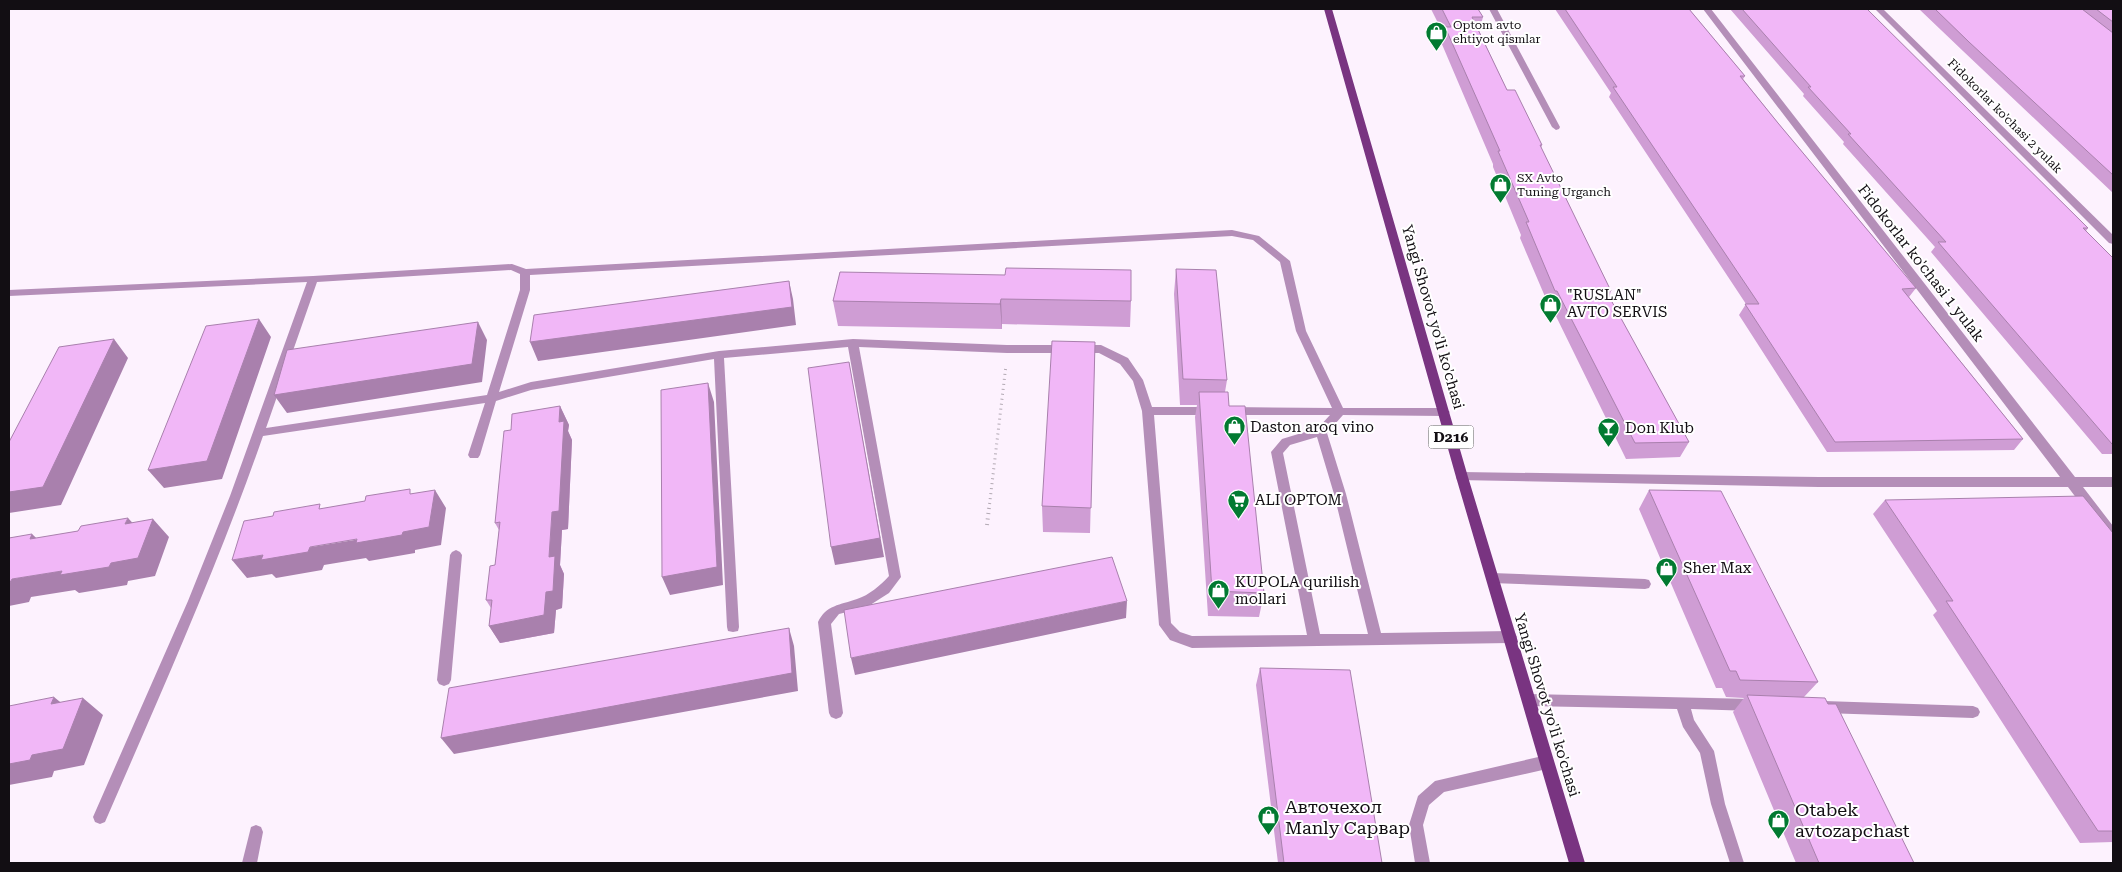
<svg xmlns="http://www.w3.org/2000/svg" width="2122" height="872" font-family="'Roboto Serif',serif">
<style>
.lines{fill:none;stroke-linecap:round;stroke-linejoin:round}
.path-far1{stroke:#b3aab4;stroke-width:3;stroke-dasharray:1 4;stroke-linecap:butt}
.path{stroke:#b3aab4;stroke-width:4;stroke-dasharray:1 4.5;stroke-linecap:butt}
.service{fill:#b48eb8;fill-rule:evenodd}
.minor{fill:#b48eb8;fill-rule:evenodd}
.primary{fill:#793481;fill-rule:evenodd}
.wall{fill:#cf9dd4}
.shaded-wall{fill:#a980ad}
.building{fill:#f1b7f7;stroke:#a980ad}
.labels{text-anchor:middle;stroke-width:4;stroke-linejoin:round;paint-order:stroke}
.far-poi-label{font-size:12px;fill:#120e13;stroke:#fff;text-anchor:start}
.far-street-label{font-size:12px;fill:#120e13;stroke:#fff}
.shield{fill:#fff;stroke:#59565a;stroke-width:1}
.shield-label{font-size:14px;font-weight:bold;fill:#120e13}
.street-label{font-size:15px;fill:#120e13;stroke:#fff}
.poi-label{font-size:15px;fill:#120e13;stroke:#fff;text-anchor:start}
.near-poi-label{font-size:18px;fill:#120e13;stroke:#fff;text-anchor:start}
</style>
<rect width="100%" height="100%" fill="#fdf2fe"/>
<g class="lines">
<!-- path-far1 -->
<path class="path-far1" d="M 989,509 L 1006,365"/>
<!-- path -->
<path class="path" d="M 987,525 L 989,508"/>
<!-- service -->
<path class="service" d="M 1489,9 L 1497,9 L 1560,127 L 1559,129 L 1556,130 L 1552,127 Z
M 1232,230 L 1259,236 L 1290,261 L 1306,331 L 1343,408 L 1444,408 L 1450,412 L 1444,416 L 1343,415 L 1327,433 L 1346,494 L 1381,633 L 1510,631 L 1515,633 L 1517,637 L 1515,641 L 1510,643 L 1192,648 L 1170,640 L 1159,625 L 1142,411 L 1133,381 L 1120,364 L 1099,353 L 1007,353 L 859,347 L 901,577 L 889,593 L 867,607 L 839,614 L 831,624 L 843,713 L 841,717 L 836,719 L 831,717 L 829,713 L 818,622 C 826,605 840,605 857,599 C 869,595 880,586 889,576 L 848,347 L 724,358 L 739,627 L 738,631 L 733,632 L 728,631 L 727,627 L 714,359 L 531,390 L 496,401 L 480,455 L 478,458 L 470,458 L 468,455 L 485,403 L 263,436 C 217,568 160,695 105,822 L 100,824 L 95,822 L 93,817 L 188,601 L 230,496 L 307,282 L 9,296 L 9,290 L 313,276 L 512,264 L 526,269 ZM 1232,236 L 1253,240 L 1280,262 L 1296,331 L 1332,408 L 1230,407 L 1224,411 L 1230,415 L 1330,415 L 1318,428 L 1282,439 L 1271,452 L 1307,635 L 1192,636 L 1180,632 L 1171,623 L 1154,415 L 1211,415 L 1217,411 L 1211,407 L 1152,407 L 1143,380 L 1128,358 L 1101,345 L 1007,345 L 853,339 L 719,351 L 531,382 L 499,392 L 530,290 L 530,275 ZM 511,270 L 520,274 L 520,290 L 487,395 L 266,428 L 317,282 ZM 1317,437 L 1334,494 L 1368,634 L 1320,634 L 1283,453 L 1290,445 Z
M 456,550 L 460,552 L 462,555 L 451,680 L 449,684 L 444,686 L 439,684 L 437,680 L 450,555 L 452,552 Z
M 1492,573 L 1645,579 L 1649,580 L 1651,584 L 1649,588 L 1645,589 L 1492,583 L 1488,582 L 1486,578 L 1488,574 Z
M 1529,694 L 1753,699 L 1758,701 L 1760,705 L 1758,709 L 1753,711 L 1691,709 L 1694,720 L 1714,751 L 1725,804 L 1744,863 L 1730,863 L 1711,804 L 1700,753 L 1683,727 L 1677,709 L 1529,706 L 1524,704 L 1522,700 L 1524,696 Z
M 1824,701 L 1973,706 L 1978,708 L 1980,712 L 1978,716 L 1973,718 L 1824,713 L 1819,711 L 1817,707 L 1819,703 Z
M 1547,755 L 1552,757 L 1554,762 L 1552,767 L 1547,769 L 1444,792 L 1429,805 L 1423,825 L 1430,863 L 1415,863 L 1409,825 L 1418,796 L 1435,781 Z
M 256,825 L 261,827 L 263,832 L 257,863 L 242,863 L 251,827 Z"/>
<!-- minor -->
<path class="minor" d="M 1703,9 L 1711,9 L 2075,477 L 2113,477 L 2113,487 L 2083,487 L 2113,526 L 2113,541 L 2108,540 L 2068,487 L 1819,487 L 1457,480 L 1456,477 L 1457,474 L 1462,472 L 1819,477 L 2060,477 Z
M 1875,9 L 1883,9 L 2113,235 L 2113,244 L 2109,243 Z"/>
<!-- primary -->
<path class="primary" d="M 1324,9 L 1332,9 L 1468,477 L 1585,863 L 1569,863 L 1456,477 Z"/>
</g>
<!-- wall -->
<path class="wall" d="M 1431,9 L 1478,9 L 1483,17 L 1479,31 L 1507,90 L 1542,145 L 1541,148 L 1611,291 L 1609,297 L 1689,442 L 1680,457 L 1626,459 L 1551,306 L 1549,306 L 1520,238 L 1521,235 L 1493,167 L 1493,164 L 1441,42 L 1443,33 Z
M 1509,9 L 1689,9 L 1745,76 L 1743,79 L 1778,123 L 1916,288 L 1909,297 L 2023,439 L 2014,450 L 1827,452 L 1739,315 L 1746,304 L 1609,97 L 1611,93 L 1555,9 L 1509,10 Z
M 1730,9 L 1867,9 L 2088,228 L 2086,231 L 2113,258 L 2113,454 L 2102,454 L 1931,252 L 1935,247 L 1843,144 L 1844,142 L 1803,96 L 1804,94 Z
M 1919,9 L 2113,9 L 2113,193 L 1963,51 Z
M 1176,269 L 1227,380 L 1225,392 L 1229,406 L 1264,593 L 1259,617 L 1208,616 L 1195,417 L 1197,405 L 1180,405 L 1174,294 Z
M 840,272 L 1131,301 L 1130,327 L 1002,324 L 1002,329 L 838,326 L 833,301 Z
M 1095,342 L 1090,533 L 1043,532 L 1042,506 Z
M 560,406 L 569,425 L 568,431 L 572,440 L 568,529 L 562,530 L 560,565 L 564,574 L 562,608 L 556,610 L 554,633 L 500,643 L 489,626 L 491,608 L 486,600 L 495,565 L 499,530 L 495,523 L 511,430 Z
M 1649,490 L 1818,682 L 1804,697 L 1914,863 L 1796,863 L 1733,712 L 1744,698 L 1726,697 L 1722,688 L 1716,688 L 1639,509 Z
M 1885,500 L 2113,533 L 2113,842 L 2080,843 L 1933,615 L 1937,611 L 1873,514 Z
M 1260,668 L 1382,863 L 1278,863 L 1256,685 Z"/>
<!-- shaded-wall -->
<path class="shaded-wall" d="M 789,281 L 793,299 L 796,325 L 538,361 L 530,342 Z
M 1001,299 L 1002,324 L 1002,329 L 1000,304 Z
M 259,319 L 271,337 L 222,479 L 164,488 L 148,470 Z
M 478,322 L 487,340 L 482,382 L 287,413 L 274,395 Z
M 114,339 L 128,358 L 61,505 L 9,513 L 9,492 Z
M 849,362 L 884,557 L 835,565 L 831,547 Z
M 708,383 L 714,402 L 723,585 L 670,595 L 662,577 Z
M 560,406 L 569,425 L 568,431 L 572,440 L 568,529 L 562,530 L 560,565 L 564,574 L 562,608 L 556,610 L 554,633 L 500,643 L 489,626 L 546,592 L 549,557 Z
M 435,490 L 446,508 L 441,545 L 415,550 L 415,553 L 369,561 L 366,558 L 324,565 L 322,570 L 276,578 L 272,574 L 247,578 L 232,560 L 403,532 Z
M 128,518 L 145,536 L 125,524 Z
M 153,519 L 169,537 L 155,576 L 128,581 L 127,585 L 79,593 L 75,590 L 31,597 L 29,602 L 9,606 L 9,584 L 12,579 L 111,563 Z
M 32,534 L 51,552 L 30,539 Z
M 1127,601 L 1126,618 L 855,675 L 851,658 Z
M 789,628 L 794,646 L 798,691 L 454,754 L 441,738 Z
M 54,697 L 75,714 L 51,704 Z
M 83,698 L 103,715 L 84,765 L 54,771 L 52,777 L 9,785 L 9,764 Z"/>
<!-- building -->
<path class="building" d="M 1442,9 L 1478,9 L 1483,17 L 1472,17 L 1507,90 L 1515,90 L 1542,145 L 1540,145 L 1611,291 L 1606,291 L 1689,442 L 1635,443 L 1557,291 L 1555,291 L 1526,222 L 1529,222 L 1498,151 L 1500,151 L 1445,27 L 1451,27 Z
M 1565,9 L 1689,9 L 1745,76 L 1740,76 L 1778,123 L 1916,288 L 1902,289 L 2023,439 L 1835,442 L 1745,304 L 1759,304 L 1613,87 L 1617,87 Z
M 1742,9 L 1867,9 L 2088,228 L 2083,228 L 2113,258 L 2113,444 L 2112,444 L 1938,242 L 1946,242 L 1848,134 L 1851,134 L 1808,87 L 1811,87 Z
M 1935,9 L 2082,9 L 2113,33 L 2113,175 L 1969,42 Z
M 2096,9 L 2113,9 L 2113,22 Z
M 1006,268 L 1131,270 L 1131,301 L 1001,299 L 1000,304 L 833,301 L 840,272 L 1005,275 Z
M 1176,269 L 1216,270 L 1227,380 L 1183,379 Z
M 789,281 L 792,307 L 530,342 L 534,315 Z
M 259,319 L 207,461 L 148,470 L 206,326 Z
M 478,322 L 472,364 L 274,395 L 287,350 Z
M 114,339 L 43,487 L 9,492 L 9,442 L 59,347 Z
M 1052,341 L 1095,342 L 1091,508 L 1042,506 Z
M 849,362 L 880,538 L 831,547 L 808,368 Z
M 708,383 L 717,567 L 662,577 L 661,390 Z
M 1199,392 L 1228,392 L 1229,406 L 1245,406 L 1264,593 L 1212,591 Z
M 560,406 L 559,422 L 564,421 L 559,511 L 552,512 L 549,557 L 555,556 L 553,591 L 546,592 L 544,615 L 489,626 L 492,600 L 486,600 L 490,566 L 495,565 L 500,522 L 495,523 L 504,431 L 511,430 L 512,414 Z
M 410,489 L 410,494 L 435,490 L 429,527 L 403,532 L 402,535 L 356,543 L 357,539 L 310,547 L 308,552 L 261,560 L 263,555 L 232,560 L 244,521 L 273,516 L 274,512 L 320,504 L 319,509 L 365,501 L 366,496 Z
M 1649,490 L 1721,491 L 1818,682 L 1740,680 L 1736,671 L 1730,671 Z
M 2083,496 L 2113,533 L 2113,831 L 2098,831 L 1946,601 L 1953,601 L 1885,500 Z
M 128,518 L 125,524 L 153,519 L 138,558 L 111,563 L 109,567 L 60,575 L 62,571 L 12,579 L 9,584 L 9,538 L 32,534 L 30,539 L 78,531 L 81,526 Z
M 1112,557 L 1127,601 L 851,658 L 844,610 Z
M 789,628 L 792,673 L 441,738 L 449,688 Z
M 1260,668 L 1350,670 L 1382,863 L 1284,863 Z
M 1747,695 L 1825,698 L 1828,704 L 1836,704 L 1914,863 L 1819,863 Z
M 54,697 L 51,704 L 83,698 L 63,749 L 32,755 L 30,760 L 9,764 L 9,706 Z"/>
<!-- icons -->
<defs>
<symbol id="shop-pin" viewBox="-11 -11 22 30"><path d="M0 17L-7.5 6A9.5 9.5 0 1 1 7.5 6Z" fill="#027a31" stroke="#fff"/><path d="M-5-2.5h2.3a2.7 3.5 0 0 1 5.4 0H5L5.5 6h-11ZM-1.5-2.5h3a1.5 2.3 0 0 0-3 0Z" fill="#fff"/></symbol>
<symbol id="bar-pin" viewBox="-11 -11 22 30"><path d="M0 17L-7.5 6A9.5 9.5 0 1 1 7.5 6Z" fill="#027a31" stroke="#fff"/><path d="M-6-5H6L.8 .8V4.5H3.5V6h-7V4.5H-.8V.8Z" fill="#fff"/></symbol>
<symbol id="supermarket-pin" viewBox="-11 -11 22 30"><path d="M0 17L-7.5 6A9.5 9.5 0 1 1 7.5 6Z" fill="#027a31" stroke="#fff"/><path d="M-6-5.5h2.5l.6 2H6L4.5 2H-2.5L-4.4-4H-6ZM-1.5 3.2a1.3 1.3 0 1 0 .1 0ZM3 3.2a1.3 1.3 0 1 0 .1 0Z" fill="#fff"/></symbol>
</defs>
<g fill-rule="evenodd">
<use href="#shop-pin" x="1424" y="20" width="25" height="34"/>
<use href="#shop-pin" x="1488" y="172" width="25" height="34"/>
<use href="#shop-pin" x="1538" y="292" width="25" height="34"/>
<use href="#shop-pin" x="1222" y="414" width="25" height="34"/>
<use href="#bar-pin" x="1596" y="416" width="25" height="34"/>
<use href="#supermarket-pin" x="1226" y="488" width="25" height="34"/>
<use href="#shop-pin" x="1654" y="556" width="25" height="34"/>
<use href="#shop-pin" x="1206" y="578" width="25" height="34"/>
<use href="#shop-pin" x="1256" y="804" width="25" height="34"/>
<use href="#shop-pin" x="1766" y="808" width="25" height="34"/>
</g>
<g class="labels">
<!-- far-poi labels -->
<g class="far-poi-label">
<text x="1453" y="29">Optom avto<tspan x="1453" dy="14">ehtiyot qismlar</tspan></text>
<text x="1517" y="182">SX Avto<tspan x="1517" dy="14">Tuning Urganch</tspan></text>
</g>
<!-- far-street labels -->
<g class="far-street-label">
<text transform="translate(2005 116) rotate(45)" y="4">Fidokorlar ko'chasi 2 yulak</text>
</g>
<!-- shield labels -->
<rect class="shield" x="1428.5" y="425.5" width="45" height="23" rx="4"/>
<g class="shield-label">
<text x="1451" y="442">D216</text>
</g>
<!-- street labels -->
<g class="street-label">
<text transform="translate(1921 263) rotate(52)" y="5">Fidokorlar ko'chasi 1 yulak</text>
<text transform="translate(1433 317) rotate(74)" y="5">Yangi Shovot yo'li ko'chasi</text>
<text transform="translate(1547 705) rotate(73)" y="5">Yangi Shovot yo'li ko'chasi</text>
</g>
<!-- poi labels -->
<g class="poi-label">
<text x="1567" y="300">"RUSLAN"<tspan x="1567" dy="17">AVTO SERVIS</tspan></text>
<text x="1250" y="432">Daston aroq vino</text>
<text x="1625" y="433">Don Klub</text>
<text x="1255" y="505">ALI OPTOM</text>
<text x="1683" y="573">Sher Max</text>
<text x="1235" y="587">KUPOLA qurilish<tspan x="1235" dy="17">mollari</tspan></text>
</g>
<!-- near-poi labels -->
<g class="near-poi-label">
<text x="1285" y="813">Авточехол<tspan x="1285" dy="21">Manly Сарвар</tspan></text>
<text x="1795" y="816">Otabek<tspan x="1795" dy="21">avtozapchast</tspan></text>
</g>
</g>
<!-- border -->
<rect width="2122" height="872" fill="none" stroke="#120e13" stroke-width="20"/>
</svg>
